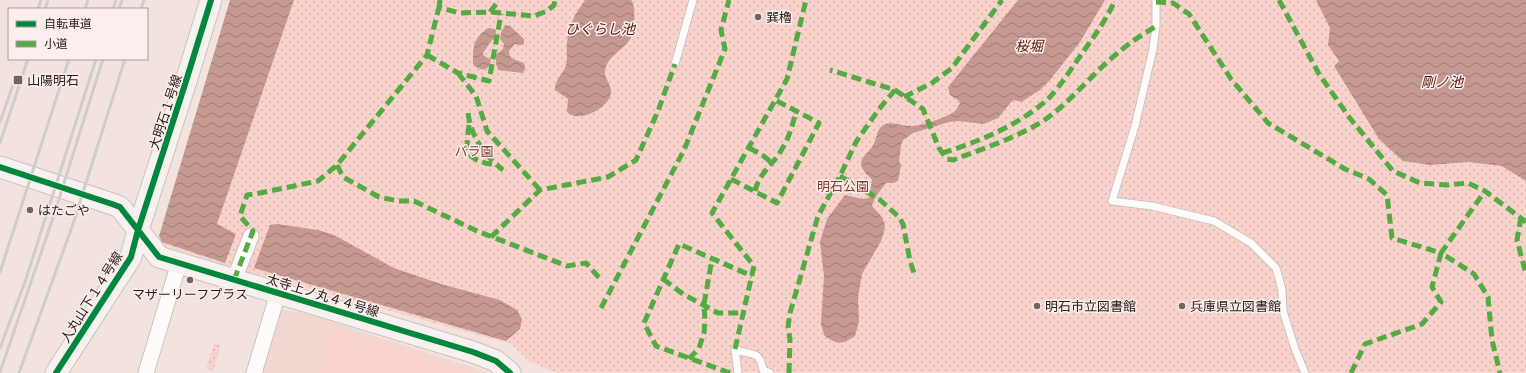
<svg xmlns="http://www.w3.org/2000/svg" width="1526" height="373" font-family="Rubik,'Noto Sans JP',sans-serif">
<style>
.built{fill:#f2d7d1}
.grass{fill:#f9d2cb}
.park{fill:url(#park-dots)}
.water{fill:url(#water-waves)}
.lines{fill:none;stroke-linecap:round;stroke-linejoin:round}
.lane-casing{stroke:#ccc0bd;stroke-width:9}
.street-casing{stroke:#ccc0bd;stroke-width:17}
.secondary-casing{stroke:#ccc0bd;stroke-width:23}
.lane{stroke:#fdfbfa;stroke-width:7}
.street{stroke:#fdfbfa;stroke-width:15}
.secondary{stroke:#f7f1ef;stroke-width:21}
.rail{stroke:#d0cccb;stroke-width:3}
.quiet{stroke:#54aa43;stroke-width:5;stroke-dasharray:10 5;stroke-linecap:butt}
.cycleway-casing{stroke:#fbefed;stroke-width:8}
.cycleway{stroke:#00873e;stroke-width:6}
.poi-dot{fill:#716462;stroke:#fbefed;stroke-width:1.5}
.labels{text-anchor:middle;stroke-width:3;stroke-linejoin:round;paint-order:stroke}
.poi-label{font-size:13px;fill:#2b201e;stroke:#fbefed;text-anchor:start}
.street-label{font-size:13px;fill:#2b201e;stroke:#fbefed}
.park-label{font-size:13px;fill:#81382d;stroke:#fbefed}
.water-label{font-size:14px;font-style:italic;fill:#5d170e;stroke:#fbefed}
</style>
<defs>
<pattern id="park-dots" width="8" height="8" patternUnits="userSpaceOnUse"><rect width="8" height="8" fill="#f9d2cb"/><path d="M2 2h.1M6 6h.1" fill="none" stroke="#d6b4ae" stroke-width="1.8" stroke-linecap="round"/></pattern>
<pattern id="water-waves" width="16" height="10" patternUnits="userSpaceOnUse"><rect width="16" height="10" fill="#c59890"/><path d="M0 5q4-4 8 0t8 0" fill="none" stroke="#a07c75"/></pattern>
</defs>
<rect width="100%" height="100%" fill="#f3e3df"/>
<!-- built -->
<path class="built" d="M 279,309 L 307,314 L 490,373 L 260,373 Z"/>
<!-- grass -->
<path class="grass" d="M 333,329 L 468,370 L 467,373 L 319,373 Z"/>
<!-- park -->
<path class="park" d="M 234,0 L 1526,0 L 1526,373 L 558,373 L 530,362 L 511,344 L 249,272 L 160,244 Z
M 214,343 L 221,345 L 213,371 L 206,369 Z"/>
<!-- water -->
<path class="water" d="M 230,0 L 294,0 L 217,224 L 236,234 L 225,263 L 162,242 L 159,236 Z
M 585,0 L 631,0 C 637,7 634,34 629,41 C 621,51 609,56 605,69 C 603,78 612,84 611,93 C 609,108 579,124 567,112 L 568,99 L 555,90 C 555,78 563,75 566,65 C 568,57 566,50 567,43 C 568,26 575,14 585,0 Z
M 1018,0 L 1105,0 L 1080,42 L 1050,80 L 1040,90 L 1021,102 L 1014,100 L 1011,102 L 998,118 L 984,124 L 958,121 L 949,122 L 913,133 L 903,140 L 901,145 L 899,161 L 901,165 L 898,181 L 893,183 L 886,183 C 880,191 874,197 872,206 L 882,217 L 885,225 L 884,232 L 881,241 L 862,274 L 858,297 L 859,321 L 855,336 C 841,345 837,345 824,335 L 821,324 L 824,276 L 820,242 L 827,219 L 845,195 L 862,199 L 869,198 L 872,180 C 870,176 866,175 864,171 C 855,159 869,154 873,145 C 877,139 876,131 882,126 C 889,120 901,126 909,126 C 918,127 949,117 955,111 C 957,108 959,106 960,103 L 958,100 L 950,95 L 948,87 Z
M 1316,0 L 1526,0 L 1526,181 L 1502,166 L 1468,162 L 1430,165 L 1403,161 L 1379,139 L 1334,66 L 1339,61 L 1328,45 L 1330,28 Z
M 505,25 L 510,26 L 524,39 L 524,44 L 521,45 L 515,44 L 509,51 L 509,55 L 513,59 L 524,63 L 525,68 L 523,73 L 498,70 L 496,63 L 496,55 L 503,49 L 504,44 L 500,39 L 501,33 Z
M 488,28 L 495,29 L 496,31 L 495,39 L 492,40 L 483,53 L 483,55 L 491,60 C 489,72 481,72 473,64 C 473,46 473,39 488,28 Z
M 277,224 L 318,230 L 334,235 L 394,268 L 441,284 L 500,300 L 517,310 L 522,319 L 520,329 L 506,341 L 254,268 L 270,225 Z"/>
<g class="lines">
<defs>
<path id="lane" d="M 1156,0 L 1156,26 L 1153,49 L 1135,126 L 1112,201 L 1152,206 L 1214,221 L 1251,243 L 1276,268 L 1282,290 L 1283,311 L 1295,349 L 1305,373
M 675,64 L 693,0
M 738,373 L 735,349 C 751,357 759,348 763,370 L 770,373"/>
<path id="street" d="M 234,280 L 251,236
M 146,373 L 179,263
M 254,373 L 278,293"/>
<path id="secondary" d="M 0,167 L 112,204 L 120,207 L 159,257 L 473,352 L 496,361 L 510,373
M 56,373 L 131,257 L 138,230 L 187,78 L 211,0"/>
</defs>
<!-- lane casing -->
<use href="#lane" class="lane-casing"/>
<!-- street casing -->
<use href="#street" class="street-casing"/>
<!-- secondary casing -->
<use href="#secondary" class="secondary-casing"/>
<!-- lane -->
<use href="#lane" class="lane"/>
<!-- street -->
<use href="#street" class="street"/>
<!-- secondary -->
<use href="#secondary" class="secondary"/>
<!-- rail -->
<path class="rail" d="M 38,9 L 41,0
M 45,9 L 48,0
M 85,9 L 88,0
M 113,9 L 116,0
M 119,9 L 122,0
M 141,9 L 144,0
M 0,122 L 13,85
M 0,143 L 28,59
M 0,272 L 69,59
M 0,348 L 26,279 L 96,59
M 0,372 L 52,221 L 103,59
M 19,373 L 73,224 L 125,59"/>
<!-- quiet -->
<path class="quiet" d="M 440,0 L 439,7 L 459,13 L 490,12 L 534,16 L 547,11 L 554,5 L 555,0
M 1279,0 L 1319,74 L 1349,117 L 1393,171 L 1420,183 L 1447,185 L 1468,183 L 1485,191 L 1526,222
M 1156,2 L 1173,3 L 1189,14 L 1231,79 L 1268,123 L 1345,169 L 1369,179 L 1387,195 L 1392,238 L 1441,253 L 1485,191
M 490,12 L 499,0
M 427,55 L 458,73 L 489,81 L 501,14
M 458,73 L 476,96 L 487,131 L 540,190
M 895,90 L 923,109 L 939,148 L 947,159 L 953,160 C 982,149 1013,139 1040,123 C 1070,104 1091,74 1119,52 C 1130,42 1144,34 1156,26
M 904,97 L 932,83 L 952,68 L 1002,0
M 468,113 C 471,137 485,156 503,170
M 469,125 C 465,153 465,160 496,165
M 749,148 L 761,154 L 771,162
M 942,153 C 979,142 1019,125 1048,99 C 1060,87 1073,66 1083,52 C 1095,35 1107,19 1115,0
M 337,165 L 343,177 L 379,197 L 398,201 L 414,201 L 477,231 L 567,266 L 586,263 L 602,281
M 840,176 L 879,199 L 899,217 L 903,224 L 910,261 L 915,276
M 731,179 L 777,203 L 819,123 L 775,100
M 755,191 C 759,173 773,165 782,149 C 789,138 793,124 796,111
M 1521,217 L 1517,240 L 1526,274
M 491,237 L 540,190 L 608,177 L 636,160 L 658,111 L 675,64
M 663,279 L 683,294 L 718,313 L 743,313
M 234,280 L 253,231 L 240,216 L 247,195 L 255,194 L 318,181 L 337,165 L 427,55 L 439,7
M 601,308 L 684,150 L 725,49 L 721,30 L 729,0
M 735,349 L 754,266 L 712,213 L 787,79 L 806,0
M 689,359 L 699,348 L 704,333 L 705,321 L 704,304 L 712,259
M 730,373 L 656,346 L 644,323 L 679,244 L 752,276
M 789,373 L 790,339 L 788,327 L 790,313 L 818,216 L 840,176 L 856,142 L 879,109 L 895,90 L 830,70
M 1351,373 L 1365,344 L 1422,324 L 1441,302 L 1432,287 L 1441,253 L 1474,274 L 1488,297 L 1492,340 L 1500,373"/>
<defs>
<path id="cycleway" d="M 0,167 L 112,204 L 120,207 L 159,257 L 473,352 L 496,361 L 510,373
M 56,373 L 131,257 L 138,230 L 187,78 L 211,0"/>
</defs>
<!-- cycleway casing -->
<use href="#cycleway" class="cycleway-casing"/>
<!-- cycleway -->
<use href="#cycleway" class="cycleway"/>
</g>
<!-- markers -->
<g class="poi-dot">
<circle cx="758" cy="17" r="4"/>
<rect x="13" y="75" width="10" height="10" rx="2"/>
<circle cx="30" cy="210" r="4"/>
<circle cx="190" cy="280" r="4"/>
<circle cx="1037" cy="306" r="4"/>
<circle cx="1182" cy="306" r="4"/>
</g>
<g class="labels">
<!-- poi labels -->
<g class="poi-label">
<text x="766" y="22">巽櫓</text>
<text x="27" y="85">山陽明石</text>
<text x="38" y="215">はたごや</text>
<text x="190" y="299" text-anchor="middle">マザーリーフプラス</text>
<text x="1045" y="311">明石市立図書館</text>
<text x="1190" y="311">兵庫県立図書館</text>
</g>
<!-- street labels -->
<g class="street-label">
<text transform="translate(165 112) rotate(-72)" y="5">大明石１号線</text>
<text transform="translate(323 295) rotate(17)" y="5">太寺上ノ丸４４号線</text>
<text transform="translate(91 297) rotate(-58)" y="5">人丸山下１４号線</text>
</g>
<!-- park labels -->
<g class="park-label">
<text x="474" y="156">バラ園</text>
<text x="843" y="191">明石公園</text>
</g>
<!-- water labels -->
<g class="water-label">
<text x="600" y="34">ひぐらし池</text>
<text x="1029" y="51">桜堀</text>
<text x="1442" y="87">剛ノ池</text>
</g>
</g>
<!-- legend -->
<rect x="8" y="8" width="140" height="52" fill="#fbefed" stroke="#a89c9a"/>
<rect x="16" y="21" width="20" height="6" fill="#00873e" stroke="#a89c9a"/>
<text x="44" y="28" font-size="12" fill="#2b201e">自転車道</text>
<rect x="16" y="41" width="20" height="6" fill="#54aa43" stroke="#a89c9a"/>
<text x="44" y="48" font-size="12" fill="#2b201e">小道</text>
</svg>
